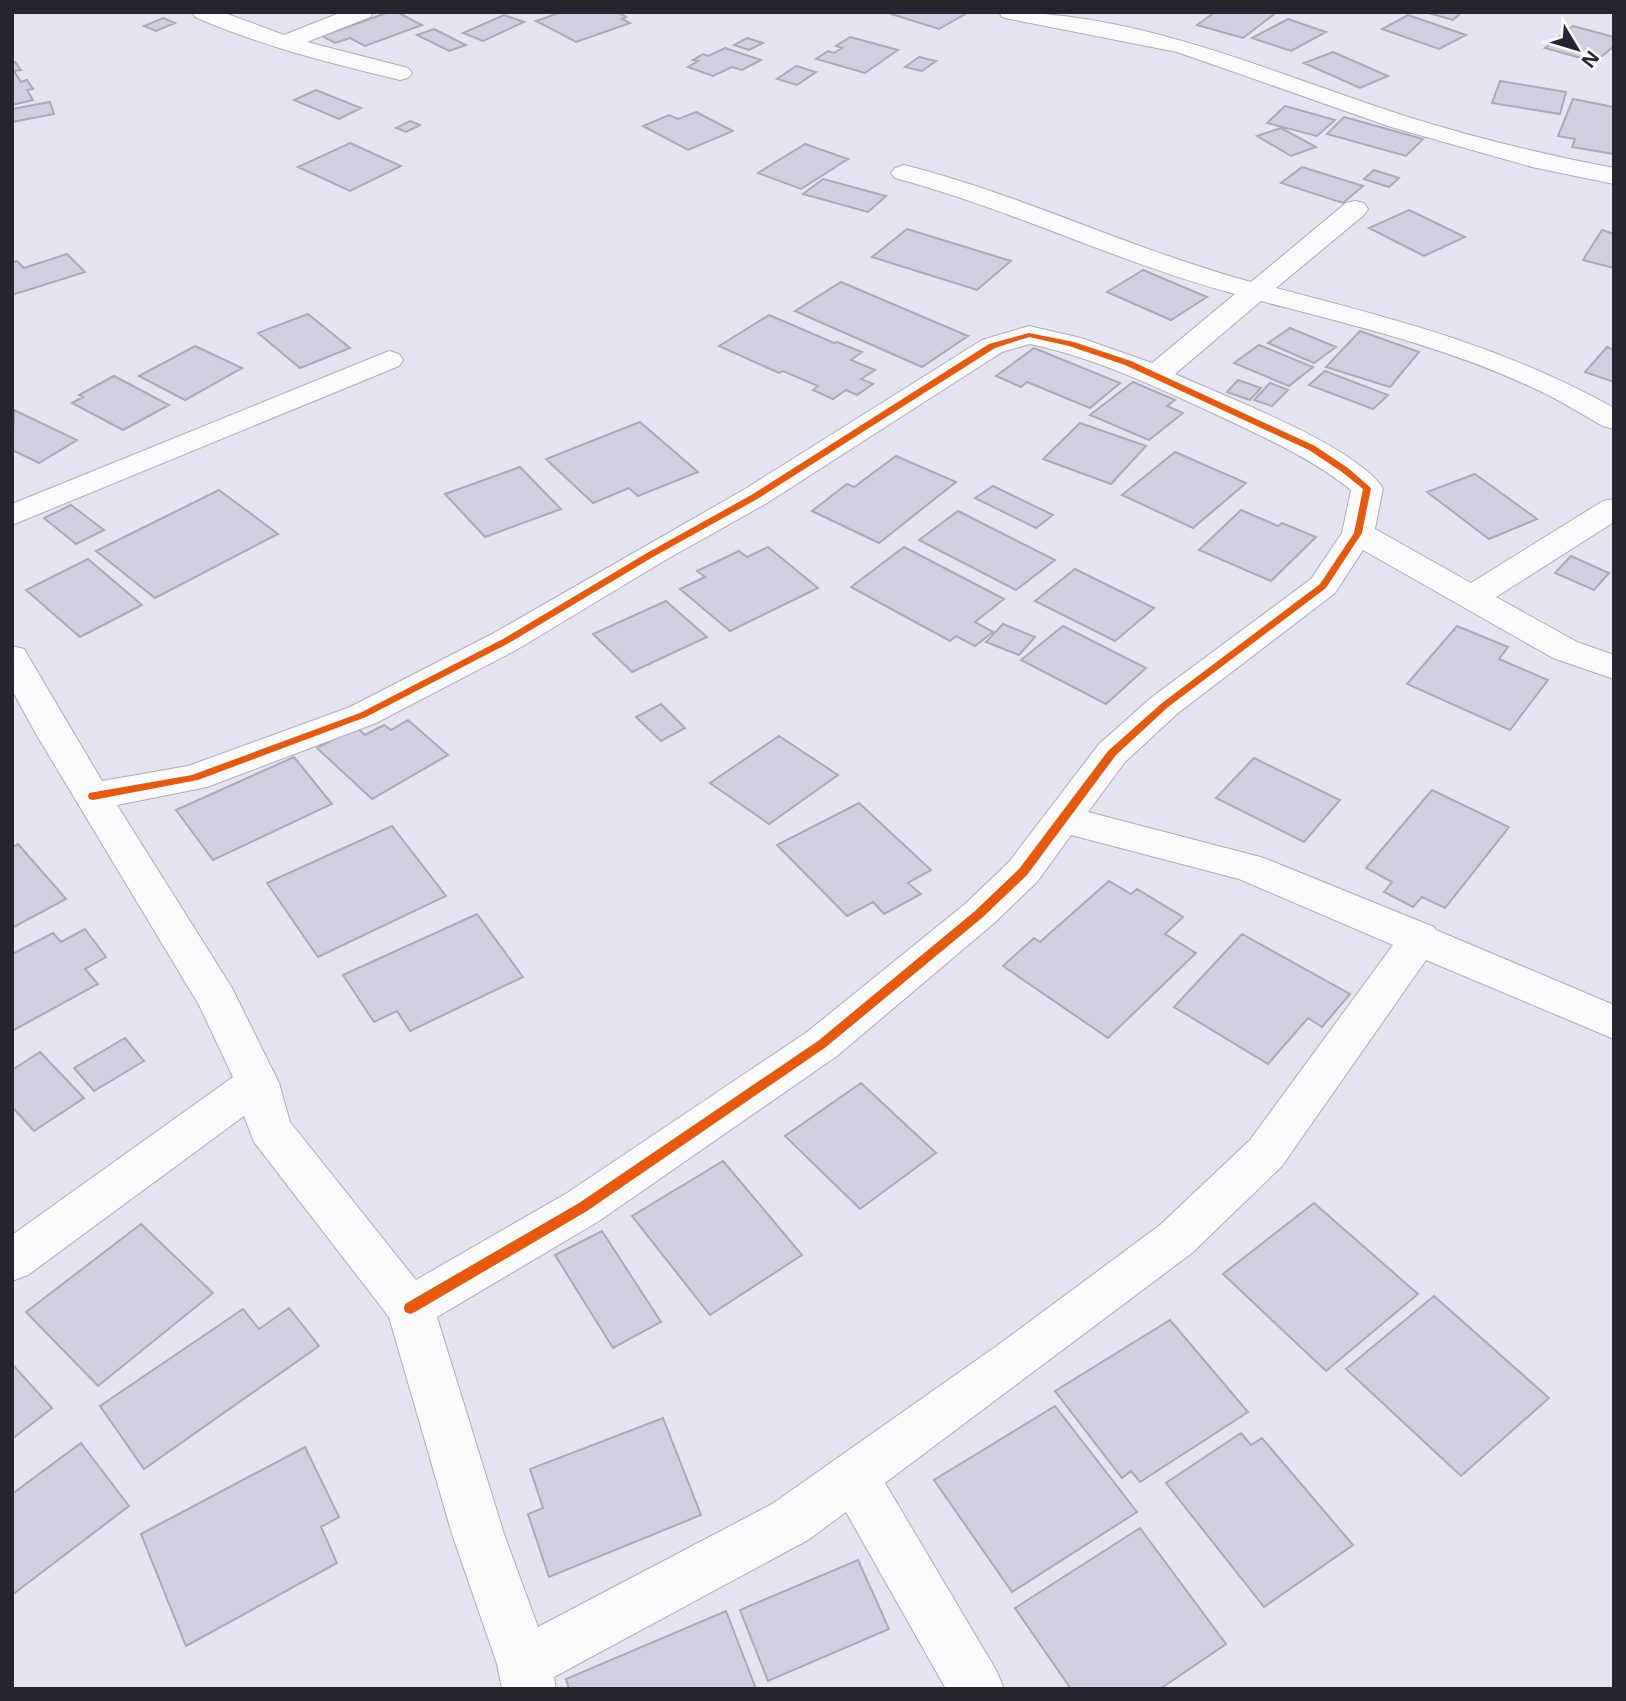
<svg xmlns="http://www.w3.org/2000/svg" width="1626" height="1701" font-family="'Open Sans',sans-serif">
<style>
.building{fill:#d2cee2;stroke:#aba9b4;stroke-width:2}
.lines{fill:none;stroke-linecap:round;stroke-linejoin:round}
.street-casing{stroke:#aeacb8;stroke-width:2}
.street{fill:#fbfbfd;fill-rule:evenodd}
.cycleway-casing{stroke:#fff;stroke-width:5}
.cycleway{fill:#e8590c;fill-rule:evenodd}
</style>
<rect width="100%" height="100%" fill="#e6e4f2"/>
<!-- building -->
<path class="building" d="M 389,12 L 397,12 L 422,25 L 365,46 L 350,38 L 335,43 L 322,36 Z
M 562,12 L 617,12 L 626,17 L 622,19 L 630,23 L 576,42 L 536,21 Z
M 893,12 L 965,12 L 967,13 L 939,29 L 891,14 Z
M 1215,12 L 1277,12 L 1243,38 L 1197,25 Z
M 1425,12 L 1462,12 L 1453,20 Z
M 504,15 L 524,22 L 483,41 L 463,33 Z
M 1408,15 L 1466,35 L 1439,49 L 1382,29 Z
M 163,18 L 175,23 L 156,31 L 144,26 Z
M 1288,19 L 1326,32 L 1291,51 L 1252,38 Z
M 1573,26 L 1614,37 L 1614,46 L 1595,62 L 1545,48 Z
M 434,29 L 466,45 L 449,51 L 417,35 Z
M 850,37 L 898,50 L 865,73 L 816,59 L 828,51 L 834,53 L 842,48 L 836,46 Z
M 747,38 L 763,43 L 749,50 L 734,45 Z
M 725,48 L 761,60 L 742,70 L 732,67 L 713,76 L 688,67 L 698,61 L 693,60 L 703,54 L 708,56 Z
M 1333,52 L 1388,76 L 1360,88 L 1304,63 Z
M 919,57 L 936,61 L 922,71 L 905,67 Z
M 12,62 L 15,62 L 21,70 L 14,71 L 21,82 L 27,80 L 33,89 L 27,90 L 33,100 L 12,105 Z
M 796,66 L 816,72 L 797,85 L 777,79 Z
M 1500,81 L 1566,92 L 1560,114 L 1492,103 Z
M 316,90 L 361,108 L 339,119 L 294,100 Z
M 1573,99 L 1614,107 L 1614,154 L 1572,147 L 1575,139 L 1558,136 Z
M 50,102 L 54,114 L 12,122 L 12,109 Z
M 1285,106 L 1335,120 L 1317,136 L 1267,123 Z
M 696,112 L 733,131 L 688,150 L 643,126 L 669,115 L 678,119 Z
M 1344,117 L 1423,139 L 1406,156 L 1327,134 Z
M 410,121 L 420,125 L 406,132 L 396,128 Z
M 1281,128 L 1316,147 L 1291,156 L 1257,136 Z
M 350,143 L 401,166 L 350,191 L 298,167 Z
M 805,144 L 848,159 L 801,189 L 758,173 Z
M 1302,167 L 1363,186 L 1343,203 L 1281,183 Z
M 1374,170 L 1399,178 L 1389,187 L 1364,179 Z
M 823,179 L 886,196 L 868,212 L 803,194 Z
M 1409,210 L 1465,237 L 1424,256 L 1369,228 Z
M 907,229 L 1011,261 L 977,290 L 872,257 Z
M 1602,230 L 1614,234 L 1614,268 L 1583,260 Z
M 67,254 L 85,272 L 12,295 L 12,262 L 17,261 L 24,268 Z
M 1143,270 L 1207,297 L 1171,320 L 1107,292 Z
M 841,282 L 968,336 L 922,367 L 795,311 Z
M 308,314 L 350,348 L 300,368 L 258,333 Z
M 769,315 L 834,343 L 837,342 L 862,352 L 851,360 L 875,370 L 861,379 L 873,384 L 857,395 L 846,390 L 833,399 L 813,390 L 818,386 L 783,371 L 779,373 L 719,346 Z
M 1290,328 L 1336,347 L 1314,363 L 1268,343 Z
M 1360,331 L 1419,352 L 1390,387 L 1326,367 Z
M 1259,345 L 1313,367 L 1289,386 L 1234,363 Z
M 195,346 L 242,368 L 185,400 L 139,376 Z
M 1607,347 L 1614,350 L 1614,382 L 1585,372 Z
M 1034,348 L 1120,383 L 1090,408 L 1027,382 L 1021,387 L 996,376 Z
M 1325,371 L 1388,395 L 1373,409 L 1309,385 Z
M 114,376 L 169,405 L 123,430 L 72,403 L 83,397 L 79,395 Z
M 1238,380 L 1261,388 L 1250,400 L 1227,392 Z
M 1133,382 L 1175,400 L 1167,406 L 1183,413 L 1149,440 L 1090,415 Z
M 1270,383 L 1288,390 L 1272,406 L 1254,400 Z
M 14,410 L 77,440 L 39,463 L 12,450 Z
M 640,422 L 698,472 L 638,496 L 629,488 L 593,503 L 546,459 Z
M 1080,423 L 1146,446 L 1111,484 L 1043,459 Z
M 1175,452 L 1246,483 L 1193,528 L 1122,495 Z
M 896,456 L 956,482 L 879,543 L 812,511 L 847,484 L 854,487 Z
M 520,467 L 561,509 L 485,537 L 445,494 Z
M 1475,474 L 1537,519 L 1489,539 L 1427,492 Z
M 993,486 L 1053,515 L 1036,528 L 975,498 Z
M 219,490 L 278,534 L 155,598 L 96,551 Z
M 71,505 L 104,530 L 76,544 L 44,518 Z
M 1241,510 L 1278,526 L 1282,523 L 1316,537 L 1271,581 L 1199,550 Z
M 958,511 L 1055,560 L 1016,590 L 919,540 Z
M 768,547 L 818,588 L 730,631 L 680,589 L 705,577 L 697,571 L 739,551 L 747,557 Z
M 904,547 L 1004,599 L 975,622 L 993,632 L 975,646 L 956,636 L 950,641 L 851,587 Z
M 1571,556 L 1609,573 L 1594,590 L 1555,573 Z
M 88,559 L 142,605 L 80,637 L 26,590 Z
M 1075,569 L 1154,608 L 1115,641 L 1035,601 Z
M 666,601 L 707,637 L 632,672 L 593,634 Z
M 1003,624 L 1035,637 L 1019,655 L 986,642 Z
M 1063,626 L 1146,668 L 1106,704 L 1021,660 Z
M 1457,626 L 1508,647 L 1499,659 L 1548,680 L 1510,730 L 1407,684 Z
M 661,704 L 685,728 L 661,741 L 636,717 Z
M 408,720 L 448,755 L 372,799 L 317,748 L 356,727 L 365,735 L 384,725 L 391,730 Z
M 779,736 L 838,775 L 769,824 L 710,783 Z
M 294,757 L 332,804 L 213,860 L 176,810 Z
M 1254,758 L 1340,800 L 1304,842 L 1216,798 Z
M 1432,790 L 1509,827 L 1445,908 L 1422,897 L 1413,907 L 1384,892 L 1392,882 L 1366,868 Z
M 859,803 L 931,870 L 908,883 L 921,894 L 884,914 L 873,902 L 847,916 L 777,845 Z
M 392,826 L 446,896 L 318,957 L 267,883 Z
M 18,844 L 66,899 L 12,928 L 12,847 Z
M 1109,881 L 1131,894 L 1137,889 L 1183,917 L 1165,934 L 1196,953 L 1108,1038 L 1003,966 L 1034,938 L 1040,942 Z
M 477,914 L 523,977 L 410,1031 L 397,1011 L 374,1022 L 343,975 Z
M 85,929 L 106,957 L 85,969 L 98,984 L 12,1031 L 12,954 L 53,933 L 61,942 Z
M 1242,934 L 1350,994 L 1322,1027 L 1308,1018 L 1268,1064 L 1174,1007 Z
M 125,1038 L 144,1061 L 94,1091 L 74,1068 Z
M 40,1052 L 84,1098 L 34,1131 L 12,1107 L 12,1070 Z
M 861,1083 L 936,1153 L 860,1209 L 785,1136 Z
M 723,1161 L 802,1255 L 710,1315 L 632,1216 Z
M 1314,1203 L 1418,1294 L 1326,1371 L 1223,1274 Z
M 141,1224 L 213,1293 L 98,1386 L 26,1312 Z
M 602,1231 L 661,1322 L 613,1348 L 555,1255 Z
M 1434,1296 L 1549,1398 L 1461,1476 L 1346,1369 Z
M 289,1308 L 319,1346 L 144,1469 L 100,1406 L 243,1309 L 259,1329 Z
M 1170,1320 L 1248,1412 L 1140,1482 L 1131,1471 L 1122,1478 L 1055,1391 Z
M 12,1364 L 52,1408 L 12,1439 Z
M 1055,1406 L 1137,1512 L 1012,1592 L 934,1480 Z
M 663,1418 L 701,1515 L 549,1577 L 528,1514 L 543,1508 L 530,1469 Z
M 1241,1433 L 1251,1445 L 1262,1438 L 1353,1545 L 1264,1607 L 1166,1483 Z
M 81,1443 L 129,1506 L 12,1595 L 12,1494 Z
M 305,1447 L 339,1517 L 321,1527 L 337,1563 L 186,1646 L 141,1534 Z
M 1140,1528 L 1226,1644 L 1160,1689 L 1071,1689 L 1015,1608 Z
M 858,1560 L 889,1629 L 768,1681 L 740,1610 Z
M 726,1611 L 756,1689 L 569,1689 L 566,1679 Z"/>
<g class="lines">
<defs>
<path id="street" d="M 192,12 L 222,12 L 284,35 L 342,12 L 373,12 L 370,17 L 307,42 L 408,68 L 412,73 L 408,78 L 400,80 C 330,63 261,46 195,17 Z
M 999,12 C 1142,12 1274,74 1408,117 C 1476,138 1544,155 1614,168 L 1614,184 L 1532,167 L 1391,127 L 1177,52 L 1010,19 L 1002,17 Z
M 904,165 C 1023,195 1133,250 1251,282 L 1346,203 L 1355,201 L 1364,203 L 1368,209 L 1364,215 L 1276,288 C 1398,320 1502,346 1614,408 L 1614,429 L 1603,426 C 1583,415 1563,402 1542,392 C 1453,349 1356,326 1261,301 L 1175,374 C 1226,397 1352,444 1383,488 L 1375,529 L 1471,583 L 1603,501 L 1614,499 L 1614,522 L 1496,597 L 1577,642 L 1614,655 L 1614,679 L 1553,658 L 1363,550 L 1335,593 L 1178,713 L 1125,762 L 1088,812 L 1264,858 L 1434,927 L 1436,930 L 1614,1005 L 1614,1039 L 1426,960 L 1282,1166 L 1192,1253 L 885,1483 L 996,1670 L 1004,1689 L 946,1689 L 846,1512 L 808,1540 L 554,1677 L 556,1689 L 502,1689 L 497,1664 L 452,1534 L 389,1317 L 254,1142 L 244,1116 L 28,1275 L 12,1281 L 12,1235 L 233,1077 L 199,1005 L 36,734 L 12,690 L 12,646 L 24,649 L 102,781 L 188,766 L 350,707 L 494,633 L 745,489 L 982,340 L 1029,326 L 1081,338 L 1152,363 L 1235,294 C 1119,263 1011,209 895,178 L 891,173 L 895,168 ZM 1030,344 C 1096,358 1154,386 1215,414 C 1263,437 1310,457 1351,490 L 1342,533 L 1311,579 L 1152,697 L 1099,744 L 1009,862 L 965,904 L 807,1032 L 567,1193 L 416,1280 L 290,1122 L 279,1083 L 232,988 L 117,805 L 207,787 L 376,723 L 518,649 L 662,562 L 767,503 L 1002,352 ZM 1071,835 L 1239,879 L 1393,945 L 1250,1140 L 1160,1225 L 998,1345 L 772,1504 L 538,1627 L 504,1534 L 437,1317 L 599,1221 L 837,1056 L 993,924 L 1037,882 Z
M 389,351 L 399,354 L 403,360 L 399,366 L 12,525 L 12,504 Z"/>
</defs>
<!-- street casing -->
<use href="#street" class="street-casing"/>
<!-- street -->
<use href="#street" class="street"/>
<defs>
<path id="cycleway" d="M 1029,333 L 1074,342 L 1131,361 L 1315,446 L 1348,468 L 1371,488 L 1362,533 L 1326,588 L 1168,707 L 1116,755 L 1027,875 L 983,917 L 826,1047 L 587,1211 L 415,1312 L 410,1314 L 405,1312 L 404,1308 L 405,1304 L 579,1203 L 818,1041 L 975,911 L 1019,869 L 1108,751 L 1162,703 L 1320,584 L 1354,533 L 1363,489 L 1342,472 L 1309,450 L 1125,365 L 1069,346 L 1029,337 L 995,348 L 759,498 L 653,557 L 509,643 L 366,717 L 198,780 L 93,800 L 89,799 L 88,796 L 89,793 L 192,775 L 360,713 L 503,639 L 647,553 L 753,494 L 989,344 Z"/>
</defs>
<!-- cycleway casing -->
<use href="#cycleway" class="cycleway-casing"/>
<!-- cycleway -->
<use href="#cycleway" class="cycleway"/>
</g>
<!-- border -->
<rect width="1626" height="1701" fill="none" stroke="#26242e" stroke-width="28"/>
<!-- north arrow -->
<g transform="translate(1577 49) rotate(128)" stroke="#ffffff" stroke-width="5" paint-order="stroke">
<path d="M0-5L12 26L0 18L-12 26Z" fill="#26242e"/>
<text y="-10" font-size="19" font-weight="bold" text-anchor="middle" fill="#26242e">N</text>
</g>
</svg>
